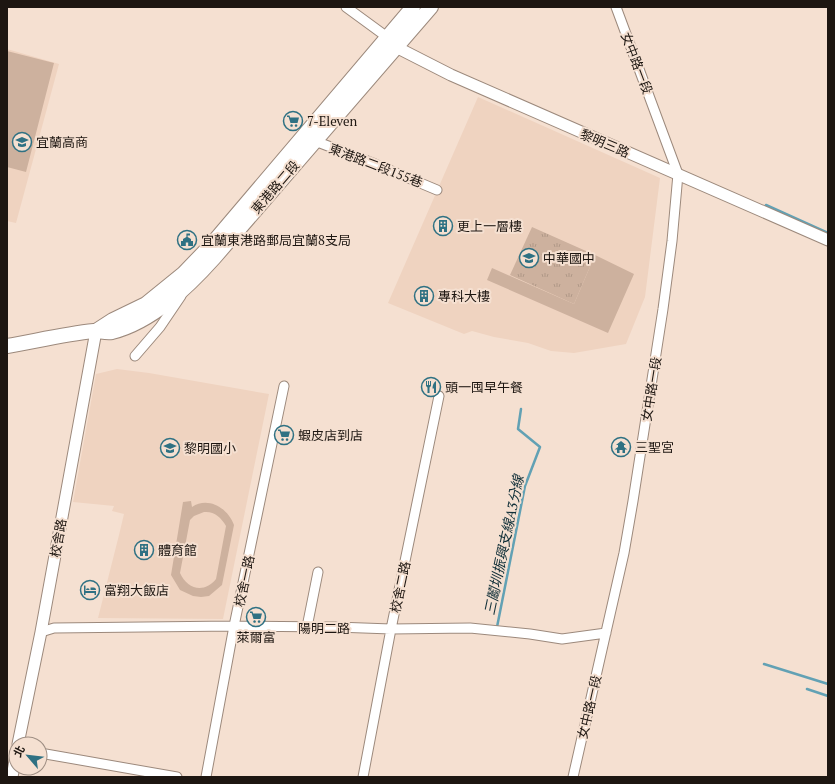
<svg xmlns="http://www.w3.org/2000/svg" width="835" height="784" font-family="'PT Serif','Noto Sans TC',serif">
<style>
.built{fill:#efd3c0}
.grass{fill:url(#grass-tufts)}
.pitch{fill:#cdb19e;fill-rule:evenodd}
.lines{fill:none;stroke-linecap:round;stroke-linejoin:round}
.stream{stroke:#62a1b4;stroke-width:2.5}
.minor-casing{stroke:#9c897c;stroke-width:11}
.tertiary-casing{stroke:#9c897c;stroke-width:13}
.primary-casing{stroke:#9c897c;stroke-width:16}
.minor{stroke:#fff;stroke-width:9}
.tertiary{stroke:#fff;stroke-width:11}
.primary{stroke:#fff;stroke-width:14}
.labels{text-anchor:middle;stroke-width:4;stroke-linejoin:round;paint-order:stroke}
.street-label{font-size:13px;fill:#1d1611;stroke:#f5e0d1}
.poi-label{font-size:13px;fill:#1d1611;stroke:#f5e0d1;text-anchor:start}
.water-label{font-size:14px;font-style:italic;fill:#102f38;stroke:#f5e0d1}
</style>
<defs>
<pattern id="grass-tufts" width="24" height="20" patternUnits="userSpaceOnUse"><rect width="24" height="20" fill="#cdb19e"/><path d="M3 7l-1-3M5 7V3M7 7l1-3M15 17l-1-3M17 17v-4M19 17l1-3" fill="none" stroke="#b09887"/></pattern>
</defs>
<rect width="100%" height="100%" fill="#f5e0d1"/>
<!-- built -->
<path class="built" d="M 7,49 L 59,64 L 16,223 L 7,221 Z
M 478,97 L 660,178 L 645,297 L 626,344 L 574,353 L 551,351 L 528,343 L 494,337 L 472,331 L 464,334 L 388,303 Z
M 117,369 L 149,373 L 269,394 L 223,619 L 98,618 L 119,535 L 124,514 L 112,511 L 114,506 L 73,502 L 96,374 Z"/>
<!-- grass -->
<path class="grass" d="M 532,227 L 595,255 L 574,304 L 510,275 Z"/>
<!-- pitch -->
<path class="pitch" d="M 7,51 L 54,63 L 26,172 L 7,167 Z
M 595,255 L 634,274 L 608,333 L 487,280 L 492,268 L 574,304 Z
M 191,501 L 192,507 C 208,496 228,508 234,525 L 222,585 L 209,596 L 201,597 L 193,596 L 180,590 L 171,575 L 183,502 ZM 204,512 C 214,511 221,517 226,526 L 216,579 C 204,594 187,589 180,573 L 190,520 L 194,516 Z"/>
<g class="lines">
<!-- stream -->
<path class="stream" d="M 765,207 L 766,205 L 828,233
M 497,627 L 525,486 L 540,447 L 518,429 L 521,409
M 764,664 L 828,684
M 807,689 L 828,696"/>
<defs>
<path id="minor" d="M 346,7 L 387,37
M 315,141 L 375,164 L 437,190
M 135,356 L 160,327 L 181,296
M 307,627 L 318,572
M 41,632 L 54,628 L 234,626 L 336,627 L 391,629 L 470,628 L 530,634 L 562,639 L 606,633
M 40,753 L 177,777
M 206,777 L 234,626 L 284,386
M 363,777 L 391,629 L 439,396
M 573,777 L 624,553 L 633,501 L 663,309 L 672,241 L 678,174 L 616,7"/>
<path id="tertiary" d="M 392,43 L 396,47 L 451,75 L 828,240
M 18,744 L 41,632 L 96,331
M 12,777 L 16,755"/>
<path id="primary" d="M 96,331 L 113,320 L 146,304 L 183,274 L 211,245 L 413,7
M 7,346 C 36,341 65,334 94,331 C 100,331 106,333 112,332 C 152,322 188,287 214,258 L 431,7"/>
</defs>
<!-- minor casing -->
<use href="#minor" class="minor-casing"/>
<!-- tertiary casing -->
<use href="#tertiary" class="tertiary-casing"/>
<!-- primary casing -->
<use href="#primary" class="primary-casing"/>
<!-- minor -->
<use href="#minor" class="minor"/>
<!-- tertiary -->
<use href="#tertiary" class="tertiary"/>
<!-- primary -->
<use href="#primary" class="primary"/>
</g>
<!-- icons -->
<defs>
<symbol id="supermarket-ring" viewBox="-11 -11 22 22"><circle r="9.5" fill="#f5e0d1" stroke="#2f7183" stroke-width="1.5"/><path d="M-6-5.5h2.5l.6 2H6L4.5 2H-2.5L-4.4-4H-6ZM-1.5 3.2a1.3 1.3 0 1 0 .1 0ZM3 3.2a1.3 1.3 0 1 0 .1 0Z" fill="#2f7183"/></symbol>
<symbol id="school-ring" viewBox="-11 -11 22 22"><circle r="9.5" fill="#f5e0d1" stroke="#2f7183" stroke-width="1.5"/><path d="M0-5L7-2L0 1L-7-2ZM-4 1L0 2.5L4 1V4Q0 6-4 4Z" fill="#2f7183"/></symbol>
<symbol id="building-ring" viewBox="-11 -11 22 22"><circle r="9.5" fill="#f5e0d1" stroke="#2f7183" stroke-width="1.5"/><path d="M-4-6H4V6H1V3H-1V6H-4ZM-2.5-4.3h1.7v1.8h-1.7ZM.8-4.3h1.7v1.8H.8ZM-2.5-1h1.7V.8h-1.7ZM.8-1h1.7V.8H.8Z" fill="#2f7183"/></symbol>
<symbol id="civic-ring" viewBox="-11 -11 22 22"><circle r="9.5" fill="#f5e0d1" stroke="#2f7183" stroke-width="1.5"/><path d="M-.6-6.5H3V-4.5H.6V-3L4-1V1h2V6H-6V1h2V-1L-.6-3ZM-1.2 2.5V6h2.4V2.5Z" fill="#2f7183"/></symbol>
<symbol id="restaurant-ring" viewBox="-11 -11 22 22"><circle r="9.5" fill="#f5e0d1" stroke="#2f7183" stroke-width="1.5"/><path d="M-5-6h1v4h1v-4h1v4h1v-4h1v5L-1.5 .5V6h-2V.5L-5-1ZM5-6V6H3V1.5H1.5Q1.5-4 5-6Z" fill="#2f7183"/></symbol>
<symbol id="temple-ring" viewBox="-11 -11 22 22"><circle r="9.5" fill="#f5e0d1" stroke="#2f7183" stroke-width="1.5"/><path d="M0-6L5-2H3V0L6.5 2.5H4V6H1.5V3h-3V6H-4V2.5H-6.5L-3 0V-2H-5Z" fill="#2f7183"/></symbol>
<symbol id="hotel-ring" viewBox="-11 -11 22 22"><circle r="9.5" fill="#f5e0d1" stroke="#2f7183" stroke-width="1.5"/><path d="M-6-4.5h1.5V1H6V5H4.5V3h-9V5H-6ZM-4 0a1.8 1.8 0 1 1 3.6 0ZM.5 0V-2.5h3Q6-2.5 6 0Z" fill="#2f7183"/></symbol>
</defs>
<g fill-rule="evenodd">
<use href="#supermarket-ring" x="282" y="110" width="22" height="22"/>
<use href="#school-ring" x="11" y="131" width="22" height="22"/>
<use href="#building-ring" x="432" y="215" width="22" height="22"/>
<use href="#civic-ring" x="176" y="229" width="22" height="22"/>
<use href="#school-ring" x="518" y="247" width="22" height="22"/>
<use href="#building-ring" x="413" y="285" width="22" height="22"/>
<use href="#restaurant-ring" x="420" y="376" width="22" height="22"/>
<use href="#supermarket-ring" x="273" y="424" width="22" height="22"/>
<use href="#temple-ring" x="610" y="436" width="22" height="22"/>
<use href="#school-ring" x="159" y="437" width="22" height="22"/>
<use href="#building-ring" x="133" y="539" width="22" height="22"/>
<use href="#hotel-ring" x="79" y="579" width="22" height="22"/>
<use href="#supermarket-ring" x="245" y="606" width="22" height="22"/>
</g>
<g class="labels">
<!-- street labels -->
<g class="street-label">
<text transform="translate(637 63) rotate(69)" y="5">女中路一段</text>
<text transform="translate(605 143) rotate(23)" y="5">黎明三路</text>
<text transform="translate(376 165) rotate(21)" y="5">東港路二段155巷</text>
<text transform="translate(275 187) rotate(-49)" y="5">東港路二段</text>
<text transform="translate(651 389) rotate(-81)" y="5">女中路一段</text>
<text transform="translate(58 538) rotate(-80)" y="5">校舍路</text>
<text transform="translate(244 581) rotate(-78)" y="5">校舍一路</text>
<text transform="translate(400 587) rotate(-78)" y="5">校舍二路</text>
<text x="324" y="633">陽明二路</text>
<text transform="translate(589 707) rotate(-77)" y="5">女中路一段</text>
</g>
<!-- poi labels -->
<g class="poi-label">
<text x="307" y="126">7-Eleven</text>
<text x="36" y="147">宜蘭高商</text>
<text x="457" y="231">更上一層樓</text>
<text x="201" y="245">宜蘭東港路郵局宜蘭8支局</text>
<text x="543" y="263">中華國中</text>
<text x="438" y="301">專科大樓</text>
<text x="445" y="392">頭一囤早午餐</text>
<text x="298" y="440">蝦皮店到店</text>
<text x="635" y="452">三聖宮</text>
<text x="184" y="453">黎明國小</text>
<text x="158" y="555">體育館</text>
<text x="104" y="595">富翔大飯店</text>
<text x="256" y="642" text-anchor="middle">萊爾富</text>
</g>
<!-- water labels -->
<g class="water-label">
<text transform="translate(504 545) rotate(-78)" y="5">三鬮圳振興支線A3分線</text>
</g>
</g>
<!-- border -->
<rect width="835" height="784" fill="none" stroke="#1d1611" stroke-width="16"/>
<!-- north arrow -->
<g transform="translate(28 756) rotate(298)"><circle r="19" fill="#f5e0d1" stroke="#9f8f84"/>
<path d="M0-3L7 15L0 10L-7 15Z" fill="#2f7183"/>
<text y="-6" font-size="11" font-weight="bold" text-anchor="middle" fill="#1d1611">北</text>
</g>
</svg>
